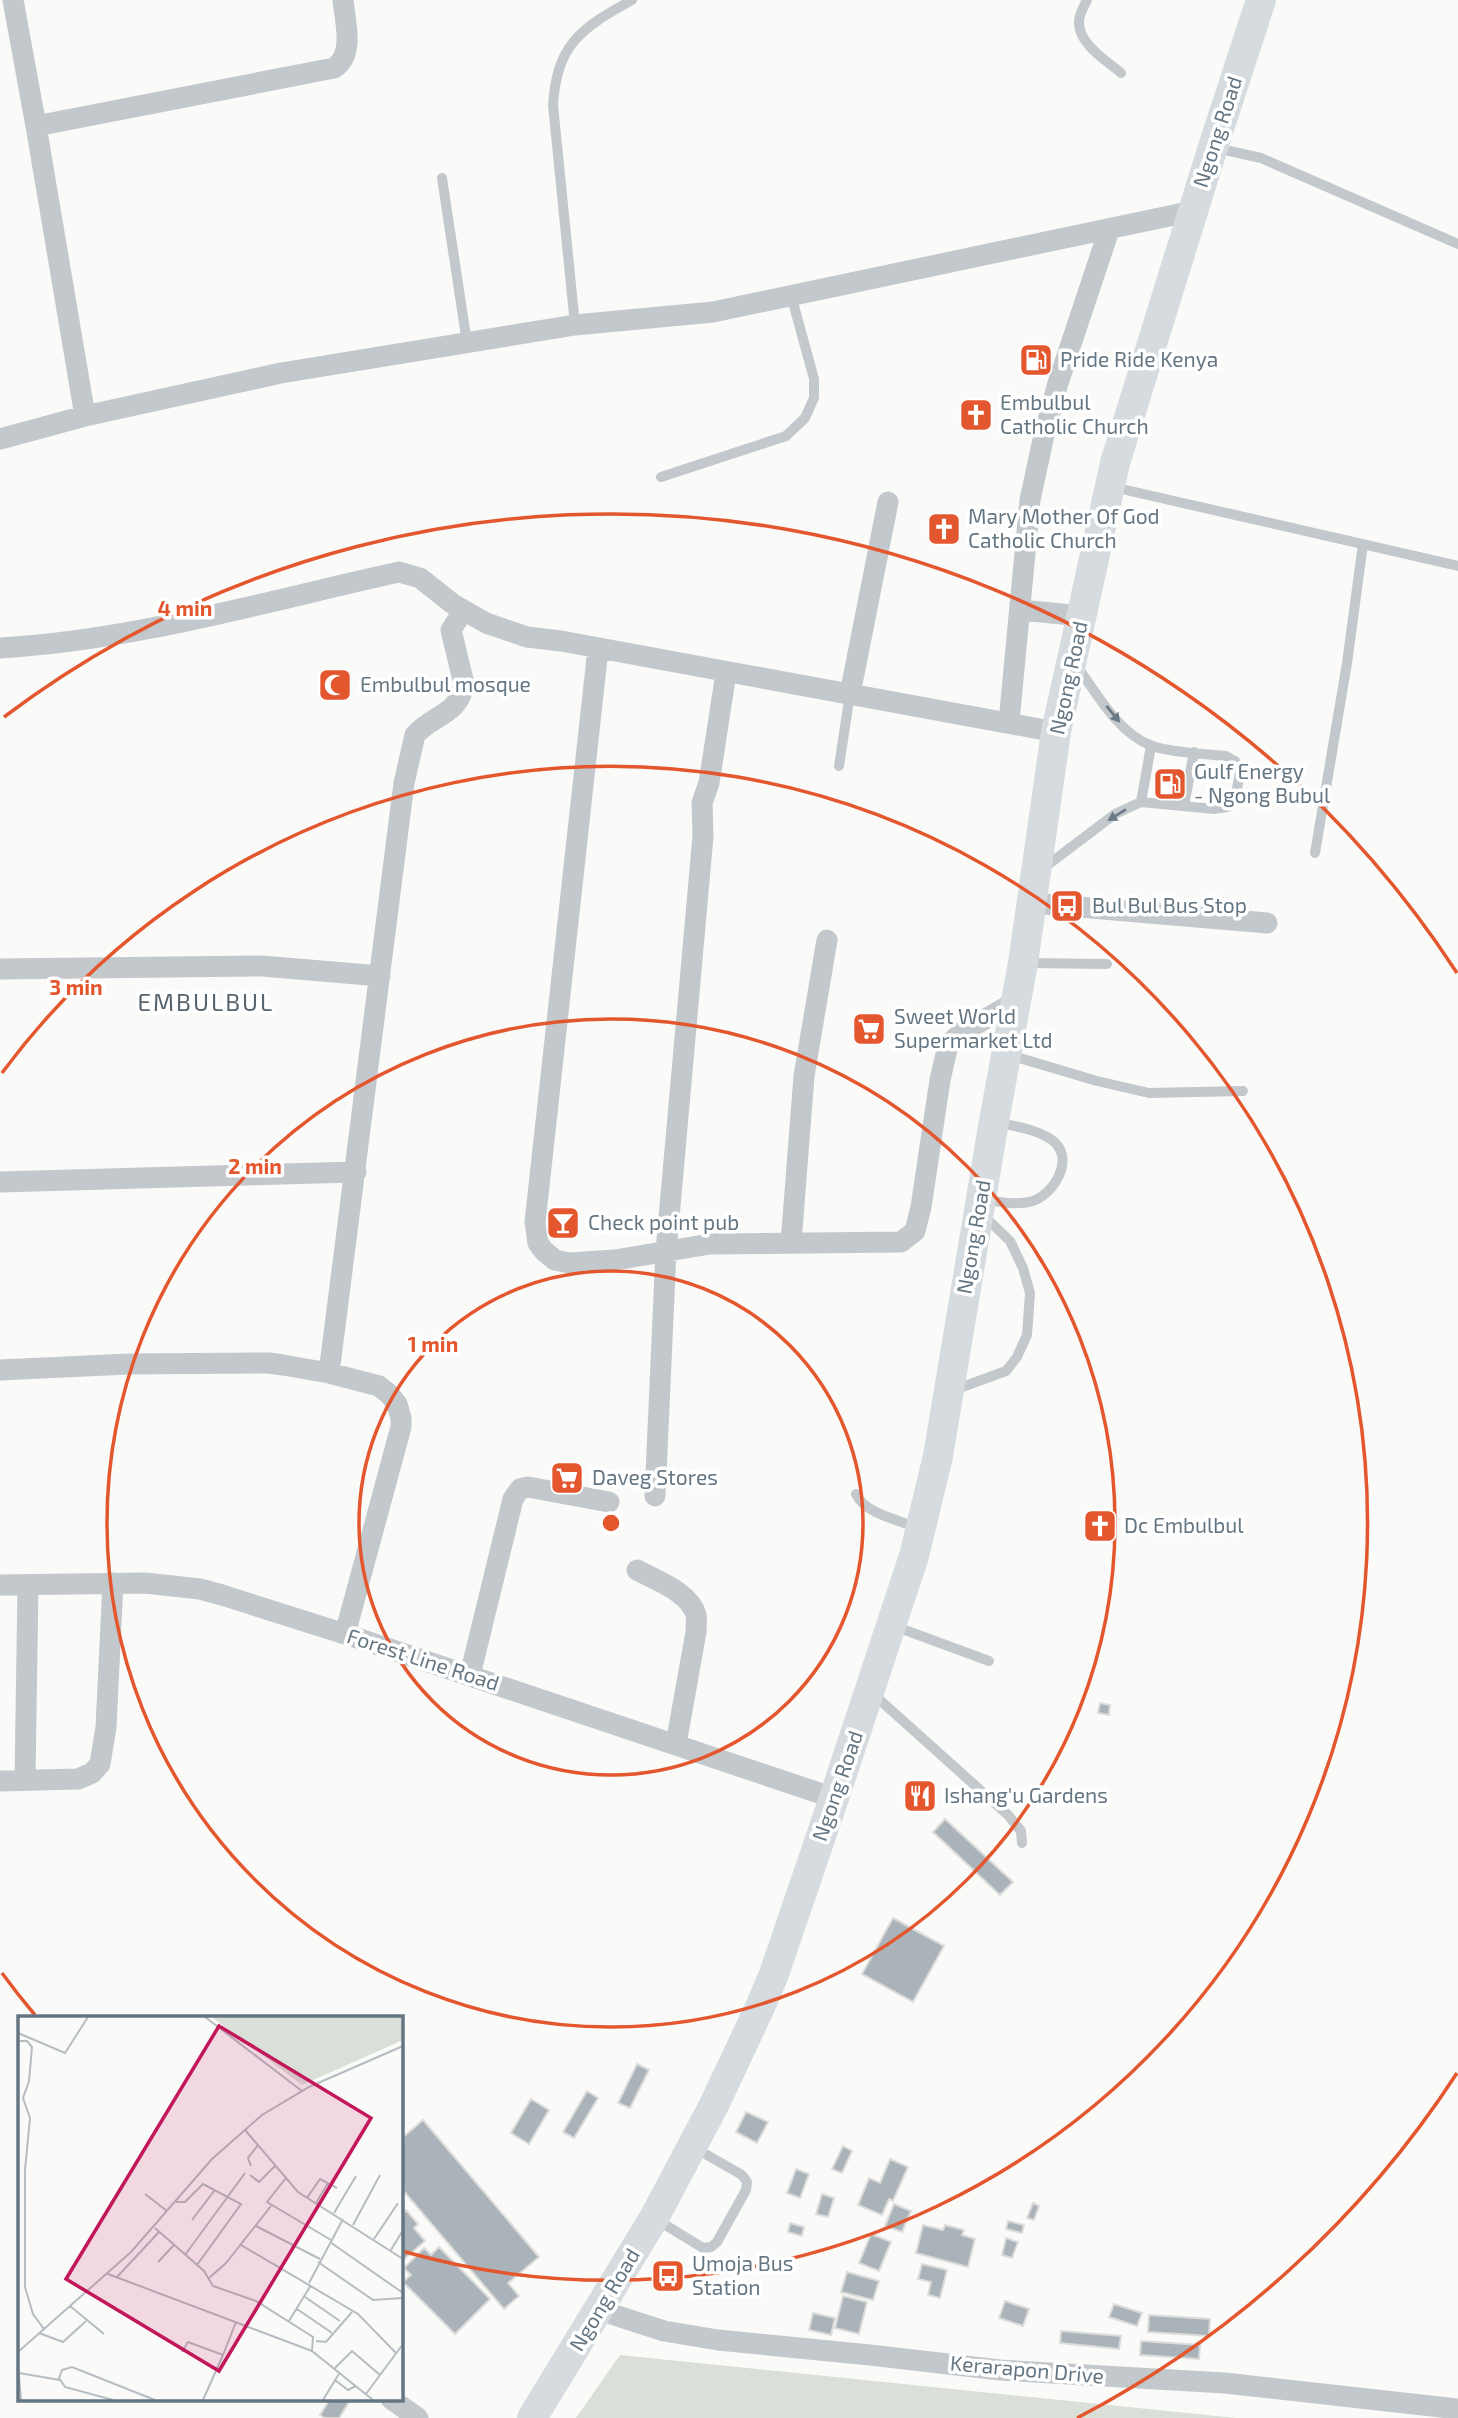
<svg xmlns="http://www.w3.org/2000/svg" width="1458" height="2418" font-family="'Exo 2',sans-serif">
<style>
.green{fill:#dadfd7}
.building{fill:#aab3b9;stroke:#dcdcda;stroke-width:2}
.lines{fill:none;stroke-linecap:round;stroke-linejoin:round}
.service{stroke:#c3c8cc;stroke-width:10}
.minor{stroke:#c3c8cc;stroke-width:21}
.secondary{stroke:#d6dbdf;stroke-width:30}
.oneway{fill:#6a7a87}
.ring{fill:none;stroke:#e4572e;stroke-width:3.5}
.labels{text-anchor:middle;stroke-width:7;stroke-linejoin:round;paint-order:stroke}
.street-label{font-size:21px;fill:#657683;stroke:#fff}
.poi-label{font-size:21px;fill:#657683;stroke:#fff;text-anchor:start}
.quarter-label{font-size:24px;letter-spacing:2px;fill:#57646e;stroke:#fff}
.inset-road{fill:none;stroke:#b5bdc2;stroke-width:2}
.view{fill:#c2185b;fill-opacity:0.15;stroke:#c2185b;stroke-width:3.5}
.inset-edge{fill:none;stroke:#657683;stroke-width:3.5}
.centre{fill:#e4572e;stroke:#fff;stroke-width:3.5}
.ring-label{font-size:21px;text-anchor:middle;font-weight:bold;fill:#e4572e;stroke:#fff;stroke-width:7;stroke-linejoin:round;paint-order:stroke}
</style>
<rect width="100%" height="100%" fill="#fafaf8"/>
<!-- green -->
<path class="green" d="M 620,2355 L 1236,2418 L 576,2418 Z"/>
<!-- building -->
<path class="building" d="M 1100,1703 L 1110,1705 L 1109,1715 L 1098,1713 Z
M 945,1819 L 1013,1882 L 1000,1895 L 933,1832 Z
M 893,1918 L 944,1946 L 913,2002 L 862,1974 Z
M 637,2064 L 649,2070 L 630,2108 L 618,2103 Z
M 587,2091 L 598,2098 L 574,2138 L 563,2132 Z
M 531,2099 L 549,2110 L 529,2144 L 511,2133 Z
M 746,2112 L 768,2122 L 757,2143 L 736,2132 Z
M 423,2120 L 539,2257 L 508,2283 L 519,2296 L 504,2309 L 401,2188 L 401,2139 Z
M 843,2146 L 852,2151 L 842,2173 L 832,2169 Z
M 890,2159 L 908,2167 L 893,2201 L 889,2199 L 882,2215 L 858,2205 L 869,2178 L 880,2183 Z
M 796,2169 L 809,2174 L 800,2198 L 787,2193 Z
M 822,2194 L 834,2198 L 828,2217 L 816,2214 Z
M 1033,2203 L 1039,2206 L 1034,2220 L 1027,2218 Z
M 894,2204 L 911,2211 L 902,2232 L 885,2226 Z
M 406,2210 L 418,2224 L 414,2228 L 425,2241 L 401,2262 L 401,2213 Z
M 1008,2221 L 1024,2225 L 1022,2233 L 1006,2229 Z
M 790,2223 L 804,2227 L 802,2236 L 788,2232 Z
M 923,2225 L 943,2230 L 945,2225 L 964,2230 L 962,2235 L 975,2239 L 968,2267 L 916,2253 Z
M 871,2234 L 891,2242 L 879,2271 L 859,2263 Z
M 1006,2238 L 1018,2242 L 1012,2258 L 1002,2255 Z
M 439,2247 L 490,2299 L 455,2334 L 403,2282 L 411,2275 L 404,2268 L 424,2248 L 431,2255 Z
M 922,2264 L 947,2270 L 940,2298 L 928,2295 L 931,2282 L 918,2279 Z
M 847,2272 L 879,2281 L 873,2300 L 841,2292 Z
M 666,2275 L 681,2282 L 678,2288 L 663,2281 Z
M 843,2296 L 867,2302 L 859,2334 L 835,2328 Z
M 1005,2301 L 1029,2309 L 1023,2326 L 999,2318 Z
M 1114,2304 L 1142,2313 L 1137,2326 L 1109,2317 Z
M 813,2313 L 835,2318 L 831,2335 L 809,2330 Z
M 1149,2315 L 1210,2319 L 1209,2336 L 1148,2332 Z
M 1061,2331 L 1121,2336 L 1119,2349 L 1060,2343 Z
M 1141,2341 L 1200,2345 L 1199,2359 L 1140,2355 Z
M 330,2399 L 351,2399 L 339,2418 L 325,2418 L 320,2415 Z"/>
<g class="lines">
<!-- service -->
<path class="service" d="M 1087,0 C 1084,6 1079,15 1079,21 C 1078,44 1106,60 1121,73
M 1216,148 L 1261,158 L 1458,244
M 442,178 L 467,343
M 575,325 L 553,105 C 557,43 582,28 632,0
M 661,477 L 786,436 L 805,418 L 814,398 L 814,379 L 791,295
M 1113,487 L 1458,566
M 839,766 L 850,694
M 1141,802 L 1151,746
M 1184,806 L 1194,752
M 1315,853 L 1347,663 L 1363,544
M 1041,870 L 1115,814 L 1141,802 L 1214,809 L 1227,807 L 1235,799 L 1240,772 L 1235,761 L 1226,756 C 1207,754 1165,752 1150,745 C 1117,732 1096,692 1076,665
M 1026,963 L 1107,964
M 1009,1055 L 1097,1081 L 1149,1093 L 1243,1091
M 984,1199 C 999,1202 1017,1206 1033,1201 C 1054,1194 1076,1158 1052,1140 C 1037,1129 1013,1126 995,1122
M 954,1390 L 1006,1371 L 1017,1357 L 1027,1335 L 1030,1293 L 1023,1268 L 1010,1241 L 983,1215
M 856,1494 C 865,1514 899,1520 919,1528
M 894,1626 L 989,1661
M 872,1693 L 1008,1815 L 1021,1831 L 1022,1843
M 654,2218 L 703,2248 L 711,2247 L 717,2242 L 746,2190 L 747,2182 L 742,2175 L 693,2147"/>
<!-- minor -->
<path class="minor" d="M 13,0 L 36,126
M 85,416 L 36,126 L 334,68 C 355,55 345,21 343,0
M 0,439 L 85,416 L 281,373 L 575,325 L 713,312 L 1193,211
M 1021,610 L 1082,616
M 0,648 C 136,640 267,601 399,572 L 420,578 L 453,604 L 486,623 L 527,637 L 561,641 L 1056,732
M 598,649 L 535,1222 L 538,1243 L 544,1251 L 555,1260 L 569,1263 L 615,1260 L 710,1244 L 901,1242 L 915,1231 L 921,1207 L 940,1080 L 948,1045 L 961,1033 L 1015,1002
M 850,694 L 888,502
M 1009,722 L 1030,500 L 1044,435 L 1058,383 L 1109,230
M 1032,903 L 1267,923
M 0,969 L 262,966 L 380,976
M 0,1182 L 356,1172
M 791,1243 L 804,1076 L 827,940
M 0,1370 L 129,1364 L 269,1363 L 283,1365 L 329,1373 L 379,1386 L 389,1394 L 397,1404 L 401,1418 L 401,1427 L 345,1634
M 329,1373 L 404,783 L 415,735 C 432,715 459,715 464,684 L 451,630 L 463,611
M 655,1496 L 666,1251 L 703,836 L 702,803 L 709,783 L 726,673
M 637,1570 C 655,1580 690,1592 696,1615 C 697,1620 696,1627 696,1632 L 676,1744
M 0,1585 L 145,1583 L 200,1589 L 222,1595 L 345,1634 L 834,1798
M 470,1675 L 513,1499 L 520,1489 L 528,1487 L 609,1502
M 25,1780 L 28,1585
M 0,1781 L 78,1779 L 92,1773 L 100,1764 L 106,1727 L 113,1583
M 599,2310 L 664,2331 L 718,2340 L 870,2355 L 1000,2370 L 1225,2383 L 1458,2409
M 391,2399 L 418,2418"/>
<!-- secondary -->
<path class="secondary" d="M 532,2418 L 654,2218 L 714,2105 L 761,2005 L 774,1974 L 834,1798 L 914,1556 L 938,1456 L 994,1121 L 1023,963 L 1056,732 L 1115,463 L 1213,147 L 1261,0"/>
</g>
<!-- one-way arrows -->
<defs><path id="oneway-solid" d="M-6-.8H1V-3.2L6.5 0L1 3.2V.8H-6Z" transform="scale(1.75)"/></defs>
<g class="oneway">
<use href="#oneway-solid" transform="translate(1113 714) rotate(51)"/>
<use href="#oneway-solid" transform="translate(1117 815) rotate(148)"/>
</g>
<!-- distance rings -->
<g class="ring">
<circle cx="611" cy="1523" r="252"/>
<circle cx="611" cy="1523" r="504"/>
<path d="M35 2015A757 757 0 0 1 2 1973M2 1073A757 757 0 1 1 402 2251"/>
<path d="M1457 2073A1009 1009 0 0 1 1077 2418M4 717A1009 1009 0 0 1 1457 973"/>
</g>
<!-- icons -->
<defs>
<symbol id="fuel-square" viewBox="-11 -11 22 22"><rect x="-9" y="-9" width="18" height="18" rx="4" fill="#e4572e" stroke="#fff"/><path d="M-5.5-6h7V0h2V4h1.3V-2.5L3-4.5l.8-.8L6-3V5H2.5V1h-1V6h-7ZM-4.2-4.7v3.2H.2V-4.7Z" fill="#fff"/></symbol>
<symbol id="church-square" viewBox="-11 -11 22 22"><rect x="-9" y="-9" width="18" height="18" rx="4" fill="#e4572e" stroke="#fff"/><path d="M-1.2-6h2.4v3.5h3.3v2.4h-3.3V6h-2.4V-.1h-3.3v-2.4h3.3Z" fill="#fff"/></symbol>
<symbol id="mosque-square" viewBox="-11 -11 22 22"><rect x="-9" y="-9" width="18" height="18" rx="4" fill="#e4572e" stroke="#fff"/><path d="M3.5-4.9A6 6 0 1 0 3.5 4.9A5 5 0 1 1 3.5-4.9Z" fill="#fff"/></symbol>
<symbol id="bus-square" viewBox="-11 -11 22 22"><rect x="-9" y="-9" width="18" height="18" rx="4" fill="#e4572e" stroke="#fff"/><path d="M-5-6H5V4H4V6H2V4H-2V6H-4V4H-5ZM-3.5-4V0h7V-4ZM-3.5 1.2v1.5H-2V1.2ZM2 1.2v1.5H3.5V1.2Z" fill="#fff"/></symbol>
<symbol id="supermarket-square" viewBox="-11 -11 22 22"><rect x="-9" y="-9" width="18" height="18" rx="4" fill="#e4572e" stroke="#fff"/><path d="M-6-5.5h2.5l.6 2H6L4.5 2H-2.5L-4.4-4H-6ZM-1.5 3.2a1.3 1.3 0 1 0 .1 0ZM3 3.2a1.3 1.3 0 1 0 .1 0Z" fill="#fff"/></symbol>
<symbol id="bar-square" viewBox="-11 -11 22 22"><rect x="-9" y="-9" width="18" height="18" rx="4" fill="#e4572e" stroke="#fff"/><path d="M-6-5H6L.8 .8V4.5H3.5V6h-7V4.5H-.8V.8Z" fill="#fff"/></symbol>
<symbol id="restaurant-square" viewBox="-11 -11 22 22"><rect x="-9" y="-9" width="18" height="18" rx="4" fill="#e4572e" stroke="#fff"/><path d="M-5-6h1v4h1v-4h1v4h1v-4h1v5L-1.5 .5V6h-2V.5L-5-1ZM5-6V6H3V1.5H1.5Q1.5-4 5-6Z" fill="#fff"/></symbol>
</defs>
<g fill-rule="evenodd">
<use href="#fuel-square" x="1017" y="341" width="38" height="38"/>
<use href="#church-square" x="957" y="396" width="38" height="38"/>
<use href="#church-square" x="925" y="510" width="38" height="38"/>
<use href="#mosque-square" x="316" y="666" width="38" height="38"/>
<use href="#fuel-square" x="1151" y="765" width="38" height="38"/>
<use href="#bus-square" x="1048" y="887" width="38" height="38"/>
<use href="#supermarket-square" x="850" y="1010" width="38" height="38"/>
<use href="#bar-square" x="544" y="1204" width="38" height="38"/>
<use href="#supermarket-square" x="548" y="1459" width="38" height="38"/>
<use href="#church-square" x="1081" y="1507" width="38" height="38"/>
<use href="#restaurant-square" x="901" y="1777" width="38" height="38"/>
<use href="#bus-square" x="649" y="2257" width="38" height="38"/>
</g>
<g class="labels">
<!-- street labels -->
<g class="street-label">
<text transform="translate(1218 132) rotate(-72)" y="7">Ngong Road</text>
<text transform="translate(1069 678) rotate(-78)" y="7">Ngong Road</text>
<text transform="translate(974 1237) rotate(-80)" y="7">Ngong Road</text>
<text transform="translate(423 1660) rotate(18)" y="7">Forest Line Road</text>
<text transform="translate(838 1786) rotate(-71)" y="7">Ngong Road</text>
<text transform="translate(605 2300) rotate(-59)" y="7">Ngong Road</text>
<text transform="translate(1027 2370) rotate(5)" y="7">Kerarapon Drive</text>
</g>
<!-- poi labels -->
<g class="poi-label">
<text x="1060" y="367">Pride Ride Kenya</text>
<text x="1000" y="410">Embulbul<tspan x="1000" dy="24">Catholic Church</tspan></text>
<text x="968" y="524">Mary Mother Of God<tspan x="968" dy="24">Catholic Church</tspan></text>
<text x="360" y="692">Embulbul mosque</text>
<text x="1194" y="779">Gulf Energy<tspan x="1194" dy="24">- Ngong Bubul</tspan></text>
<text x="1092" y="913">Bul Bul Bus Stop</text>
<text x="894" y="1024">Sweet World<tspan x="894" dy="24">Supermarket Ltd</tspan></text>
<text x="588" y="1230">Check point pub</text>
<text x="592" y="1485">Daveg Stores</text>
<text x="1124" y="1533">Dc Embulbul</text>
<text x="944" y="1803">Ishang'u Gardens</text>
<text x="692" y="2271">Umoja Bus<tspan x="692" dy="24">Station</tspan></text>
</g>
<!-- quarter labels -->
<g class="quarter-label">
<text x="206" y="1011">EMBULBUL</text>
</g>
</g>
<!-- overview -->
<g transform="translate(18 2016)">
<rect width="385" height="385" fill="#fafaf8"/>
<path d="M 194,1 L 385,1 L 385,24 L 284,69 Z" fill="#dadfd7"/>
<path class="inset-road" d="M 187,1 L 284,75M 0,17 L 47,37 L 70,1M 0,25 L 9,25 L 14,31 L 11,65 L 5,82 L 12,102 L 7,154 L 7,271 L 15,298 L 26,313M 227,114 L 280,176 L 385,243M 233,150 L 230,142 L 240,129M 232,159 L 241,166 L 257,150M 268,162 L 249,186 L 313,224M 127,178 L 149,195M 289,182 L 302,163 L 319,172M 158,186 L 167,186 L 185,168 L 223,188 L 179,249M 298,187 L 310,167M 316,197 L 338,160M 174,204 L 196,175M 335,209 L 362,159M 238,210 L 302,243M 137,212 L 186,255 L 195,270 L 238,285 L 295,321 L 294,335 L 355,384M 356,223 L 380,187M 312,226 L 385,277M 223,229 L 340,298 L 378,337M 373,234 L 385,214M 167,239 L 227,157M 140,246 L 156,229M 300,246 L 355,284 L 385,282M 90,258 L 294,335M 99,261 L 141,216M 191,262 L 208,247 L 253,190M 291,267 L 325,203M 287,281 L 322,305M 52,290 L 86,318M 279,293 L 314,317M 271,305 L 293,269M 21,317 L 45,326 L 68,305M 298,325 L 308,326 L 334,296M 0,336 L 113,236 L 194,143 L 244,99 L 291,71 L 385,30M 164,336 L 170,326 L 205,339 L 218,306M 0,349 L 3,384M 317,352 L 334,335 L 362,359M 1,357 L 42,364M 317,364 L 330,374 L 338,370M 348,378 L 385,328M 95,384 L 47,371 L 41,362 L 44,354 L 54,351 L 137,384M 185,384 L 205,339M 305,384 L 322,356"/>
<path class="view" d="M 201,10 L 353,102 L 201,355 L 48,263 Z"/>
<rect width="385" height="385" class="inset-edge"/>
</g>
<circle cx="611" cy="1523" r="10" class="centre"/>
<g class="ring-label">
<text x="185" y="616">4 min</text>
<text x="76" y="995">3 min</text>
<text x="255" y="1174">2 min</text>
<text x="433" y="1352">1 min</text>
</g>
</svg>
